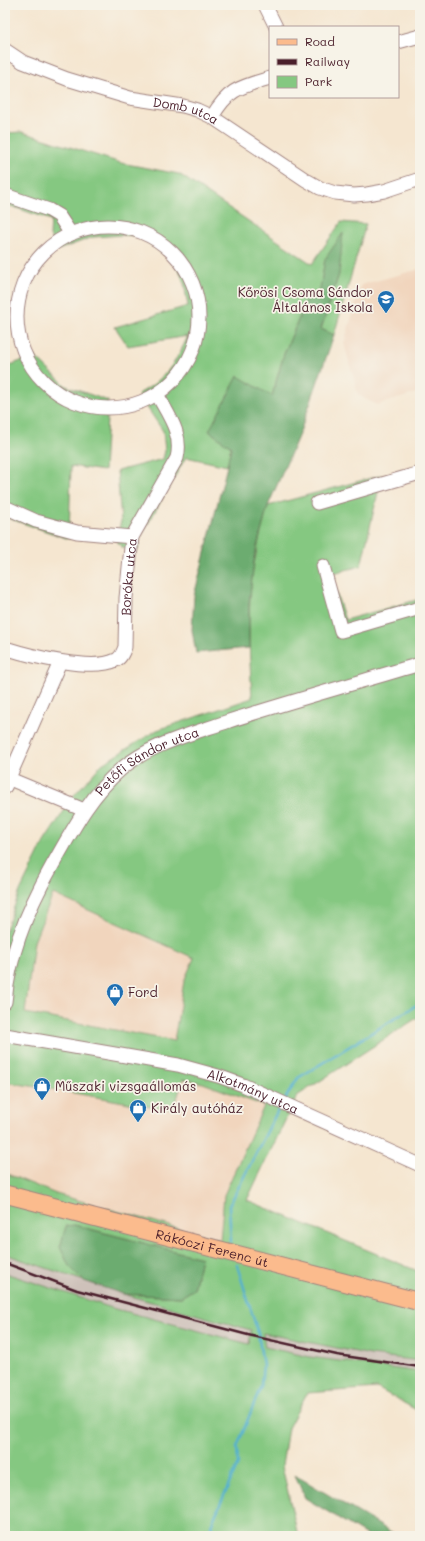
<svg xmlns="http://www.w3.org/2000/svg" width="425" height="1541" font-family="Mali,sans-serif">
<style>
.built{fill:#f1d5bd}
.industrial{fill:#cec1ba}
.green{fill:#85c881;stroke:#687456;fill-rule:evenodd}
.forest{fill:#6cac6f;stroke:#5b664d}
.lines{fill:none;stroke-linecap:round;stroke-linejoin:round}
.stream{stroke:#52b0d0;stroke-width:2.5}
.minor-casing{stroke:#a0827e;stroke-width:15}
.major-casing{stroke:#a0827e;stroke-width:19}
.minor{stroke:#fff;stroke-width:13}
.major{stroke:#fbbb8d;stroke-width:17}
.rail{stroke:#4a1f2b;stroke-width:2.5}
.labels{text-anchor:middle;stroke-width:3.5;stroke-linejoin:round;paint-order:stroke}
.street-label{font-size:13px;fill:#4a1f2b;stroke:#f7f3e8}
.poi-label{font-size:13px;fill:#4a1f2b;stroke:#f7f3e8;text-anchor:start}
</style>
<rect width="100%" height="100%" fill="#f7f3e8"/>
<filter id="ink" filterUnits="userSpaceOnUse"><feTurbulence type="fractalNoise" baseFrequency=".025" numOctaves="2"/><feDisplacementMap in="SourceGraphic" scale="8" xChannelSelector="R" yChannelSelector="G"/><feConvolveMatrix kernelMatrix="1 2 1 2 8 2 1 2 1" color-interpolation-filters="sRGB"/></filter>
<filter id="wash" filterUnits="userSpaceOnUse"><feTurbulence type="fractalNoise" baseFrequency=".012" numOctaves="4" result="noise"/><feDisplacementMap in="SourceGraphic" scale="16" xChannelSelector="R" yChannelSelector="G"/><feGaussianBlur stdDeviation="0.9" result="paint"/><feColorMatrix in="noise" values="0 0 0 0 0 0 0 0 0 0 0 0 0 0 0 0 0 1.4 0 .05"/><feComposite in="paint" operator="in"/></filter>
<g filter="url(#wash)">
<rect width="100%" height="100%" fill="#f5e6d0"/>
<!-- built -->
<path class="built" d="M 420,269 L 420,392 L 377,405 L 358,395 L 344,343 L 361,285 Z
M 53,894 L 194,959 L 184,981 L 175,1042 L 25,1013 L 34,942 Z
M 183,1079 L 202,1083 L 264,1106 L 224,1195 L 220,1240 L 56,1194 L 5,1173 L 5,1082 L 63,1091 L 157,1108 L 174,1109 Z"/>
<!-- industrial -->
<path class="industrial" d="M 5,1254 L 123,1294 L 251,1329 L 249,1344 L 112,1308 L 5,1273 Z
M 263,1332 L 371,1355 L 420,1361 L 420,1372 L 310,1357 L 265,1347 Z"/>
<!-- green -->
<path class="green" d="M 22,132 L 121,163 L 179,174 L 312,264 L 341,222 L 366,224 L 334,335 L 321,329 L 339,274 L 325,259 L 319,296 L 310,292 L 284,354 L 272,396 L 209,431 L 231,446 L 227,466 L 186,457 L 140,538 L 138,550 L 122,547 L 116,540 L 121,521 L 117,471 L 163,459 L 165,451 L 163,431 L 138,394 C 165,380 176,362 188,336 L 128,346 L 115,327 L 188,306 L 184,283 L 180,272 L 168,257 L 139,236 L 122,235 L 93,237 L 58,250 L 50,236 L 51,220 L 5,204 L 5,133 Z
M 34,356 L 66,386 L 108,401 L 104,471 L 71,466 L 69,539 L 5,517 L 5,367 Z
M 382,475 L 361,566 L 330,574 L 345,620 L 420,599 L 420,1016 L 297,1096 L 247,1200 L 420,1272 L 420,1361 L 371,1355 L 263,1333 L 265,1347 L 310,1357 L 420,1372 L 420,1412 L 377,1388 L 307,1393 L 288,1428 L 282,1466 L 298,1536 L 5,1536 L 5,1273 L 112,1308 L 249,1344 L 251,1330 L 123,1294 L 181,1297 L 194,1289 L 201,1258 L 74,1225 L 69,1266 L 84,1281 L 5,1254 L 5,1173 L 56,1194 L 220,1240 L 224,1195 L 264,1106 L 203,1083 L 183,1079 L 174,1109 L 157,1108 L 63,1091 L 5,1082 L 5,932 L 20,891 L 44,842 L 75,794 L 102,764 L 157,730 L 252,698 C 249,650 246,601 256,554 C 259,538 264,522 268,506 ZM 53,894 L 194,958 L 184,981 L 174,1041 L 25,1013 L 34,942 Z"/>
<!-- forest -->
<path class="forest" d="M 343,233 L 339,274 L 321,329 L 334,335 L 300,432 L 268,506 L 255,554 L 249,603 L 249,648 L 196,653 L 192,630 L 194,596 L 227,466 L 231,447 L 209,431 L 238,376 L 272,396 L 284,354 L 310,292 L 319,295 L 325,259 Z
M 74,1225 L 201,1258 L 194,1289 L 181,1297 L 123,1294 L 84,1281 L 69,1266 L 60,1247 L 66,1226 Z
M 295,1475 L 398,1536 L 368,1536 L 305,1498 Z"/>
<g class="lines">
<!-- stream -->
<path class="stream" d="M 285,1099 L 298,1078 L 420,1003
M 231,1242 L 229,1206 L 278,1110
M 218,1536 L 211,1525 L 238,1464 L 237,1447 L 261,1386 L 263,1365 L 258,1333 L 237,1265"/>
</g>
</g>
<g filter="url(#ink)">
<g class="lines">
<defs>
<g id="minor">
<path d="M 265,5 L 276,27"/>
<path d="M 398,42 L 420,36"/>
<path id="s1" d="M 5,50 L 23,62 L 67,79 L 130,98 L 183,106 L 197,110 L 212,117 L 306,180 L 320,188 L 335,193 L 354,195 L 367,194 L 384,191 L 420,179"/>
<path d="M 212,117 C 228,89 240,87 270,78"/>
<path d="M 5,195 L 49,210 L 59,216 L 71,234"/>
<circle cx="108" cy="317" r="91"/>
<path d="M 317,503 L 420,473"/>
<path d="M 5,507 L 36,521 L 77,532 L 132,537"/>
<path d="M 323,566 L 341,631 L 420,608"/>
<path id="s2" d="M 5,648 C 30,656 93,672 116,660 C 121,658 123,652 125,647 L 126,598 L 132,537 L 177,458 C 183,433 168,415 157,394"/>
<path d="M 5,777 L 84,810"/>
<path d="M 5,787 L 60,662"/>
<path id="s3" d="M 5,1002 C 9,953 28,908 52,866 C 72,831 89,797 120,770 C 150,744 192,734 229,721 C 292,701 356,683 420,664"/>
<path id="s4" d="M 5,1035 L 178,1065 L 218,1076 L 243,1085 L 420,1165"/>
</g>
<g id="major">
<path id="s5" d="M 5,1194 L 420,1302"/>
</g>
</defs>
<!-- minor casing -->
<use href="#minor" class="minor-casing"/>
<!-- major casing -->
<use href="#major" class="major-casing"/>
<!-- minor -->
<use href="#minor" class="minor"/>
<!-- major -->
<use href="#major" class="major"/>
<!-- rail -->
<path class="rail" d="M 5,1263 L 77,1290 L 248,1335 L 337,1355 L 420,1367"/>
</g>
</g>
<!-- icons -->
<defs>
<symbol id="school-pin" viewBox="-11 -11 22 30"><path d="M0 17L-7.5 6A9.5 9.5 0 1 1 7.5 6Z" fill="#1f6fb2" stroke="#f7f3e8"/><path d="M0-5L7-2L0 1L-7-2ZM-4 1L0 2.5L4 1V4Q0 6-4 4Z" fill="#fff"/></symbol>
<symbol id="shop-pin" viewBox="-11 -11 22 30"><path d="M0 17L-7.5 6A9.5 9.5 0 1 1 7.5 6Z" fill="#1f6fb2" stroke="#f7f3e8"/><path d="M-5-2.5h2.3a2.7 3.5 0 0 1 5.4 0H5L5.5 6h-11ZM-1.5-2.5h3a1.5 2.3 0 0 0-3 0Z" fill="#fff"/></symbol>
</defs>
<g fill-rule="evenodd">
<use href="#school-pin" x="376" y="289" width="20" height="27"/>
<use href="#shop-pin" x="105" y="982" width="20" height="27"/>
<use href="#shop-pin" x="32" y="1076" width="20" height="27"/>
<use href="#shop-pin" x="128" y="1098" width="20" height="27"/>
</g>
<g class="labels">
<!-- street labels -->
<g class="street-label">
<text dy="5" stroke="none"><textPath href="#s1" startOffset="192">Domb utca</textPath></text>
<text dy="5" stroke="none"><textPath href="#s2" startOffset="200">Boróka utca</textPath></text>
<text dy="5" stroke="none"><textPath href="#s3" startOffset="291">Petőfi Sándor utca</textPath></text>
<text dy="5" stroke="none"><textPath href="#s4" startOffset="255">Alkotmány utca</textPath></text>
<text dy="5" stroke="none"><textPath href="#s5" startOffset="214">Rákóczi Ferenc út</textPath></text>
</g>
<!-- poi labels -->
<g class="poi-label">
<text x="373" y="297" text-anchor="end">Kőrösi Csoma Sándor<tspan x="373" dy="15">Általános Iskola</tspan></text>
<text x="128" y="997">Ford</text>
<text x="55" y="1091">Műszaki vizsgaállomás</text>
<text x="151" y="1113">Király autóház</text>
</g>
</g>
<!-- margin -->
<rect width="425" height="1541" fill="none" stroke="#f7f3e8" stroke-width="20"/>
<!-- legend -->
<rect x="269" y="26" width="130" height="72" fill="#f7f3e8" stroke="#b29e9c"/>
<rect x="277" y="39" width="20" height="6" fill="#fbbb8d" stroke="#b29e9c"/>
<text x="305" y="46" font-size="12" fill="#4a1f2b">Road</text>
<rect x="277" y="59" width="20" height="6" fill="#4a1f2b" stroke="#b29e9c"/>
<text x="305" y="66" font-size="12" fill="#4a1f2b">Railway</text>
<rect x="277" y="76" width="20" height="12" fill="#85c881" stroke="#b29e9c"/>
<text x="305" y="86" font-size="12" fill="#4a1f2b">Park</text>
</svg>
